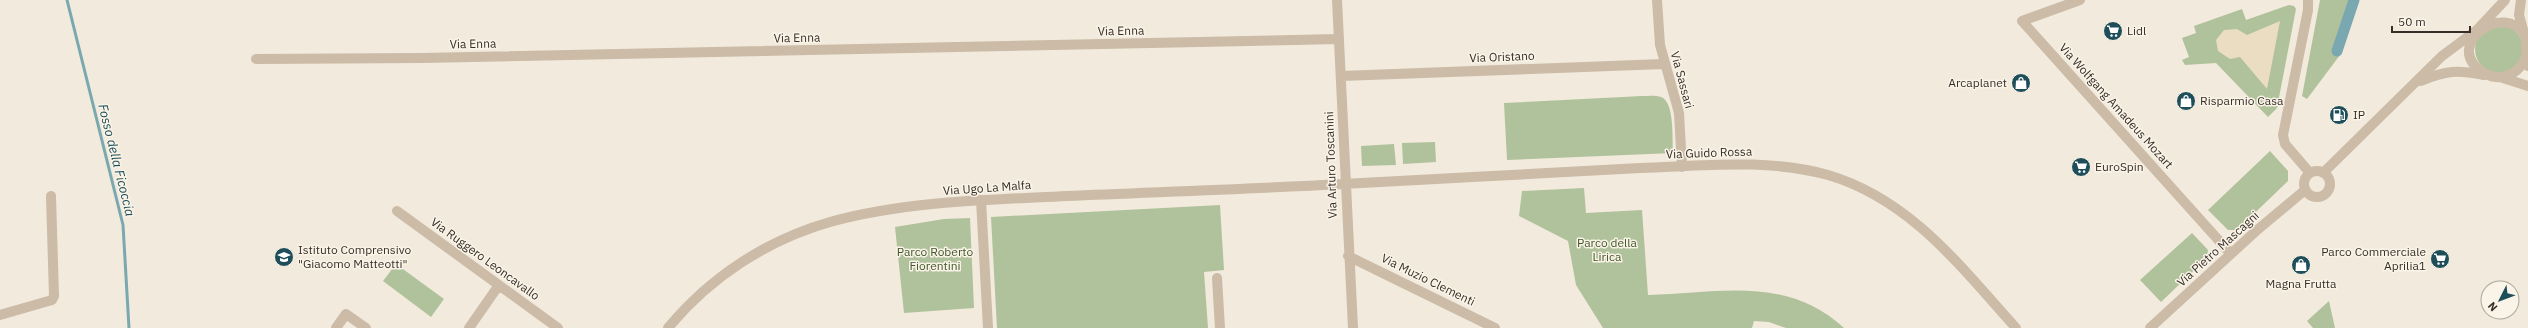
<svg xmlns="http://www.w3.org/2000/svg" width="2528" height="328" font-family="'IBM Plex Sans',sans-serif">
<style>
.green{fill:#b0c29b}
.plaza{fill:#eaddc2}
.lines{fill:none;stroke-linecap:round;stroke-linejoin:round}
.stream{stroke:#7aa8b0;stroke-width:3}
.canal{stroke:#7aa8b0;stroke-width:11}
.minor{stroke:#cbbba7;stroke-width:10}
.labels{text-anchor:middle;stroke-width:3;stroke-linejoin:round;paint-order:stroke}
.street-label{font-size:12px;fill:#372e28;stroke:#faf4e8}
.poi-label{font-size:12px;fill:#372e28;stroke:#faf4e8;text-anchor:start}
.park-label{font-size:12px;fill:#41562b;stroke:#faf4e8}
.water-label{font-size:13px;font-style:italic;fill:#1d4e59;stroke:#faf4e8}
</style>
<rect width="100%" height="100%" fill="#f2eadc"/>
<!-- green -->
<path class="green" d="M 2320,0 L 2352,0 L 2333,51 L 2340,55 L 2307,99 L 2302,96 Z
M 2289,5 L 2294,6 L 2296,9 L 2277,108 L 2268,117 L 2216,63 L 2185,65 L 2182,60 L 2189,57 L 2182,38 L 2196,33 L 2194,26 L 2242,9 L 2246,20 Z
M2475 49a24 24 0 1 1 48 0a24 24 0 1 1-48 0Z
M 1642,96 C 1648,96 1656,95 1661,97 C 1675,102 1672,140 1673,153 L 1507,160 L 1504,103 Z
M 1435,142 L 1436,162 L 1403,164 L 1402,143 Z
M 1394,144 L 1396,165 L 1362,166 L 1361,146 Z
M 2270,151 L 2288,171 L 2288,181 L 2237,230 L 2228,230 L 2208,210 Z
M 1584,188 L 1586,213 L 1642,210 L 1648,295 C 1718,293 1787,275 1844,328 L 1786,328 L 1769,322 L 1754,321 L 1752,328 L 1603,328 L 1576,285 L 1568,241 L 1519,216 L 1522,191 Z
M 1220,205 L 1224,270 L 1204,272 L 1208,328 L 997,328 L 991,217 Z
M 970,218 L 974,308 L 904,313 L 895,227 L 944,219 Z
M 2192,233 L 2208,250 L 2207,258 L 2161,302 L 2140,280 Z
M 396,264 L 444,299 L 431,317 L 383,281 Z
M 2329,301 L 2335,328 L 2313,328 L 2307,321 Z"/>
<!-- plaza -->
<path class="plaza" d="M 2280,21 L 2267,89 L 2240,57 L 2230,59 L 2218,51 L 2216,40 L 2224,30 L 2237,29 L 2247,35 Z"/>
<g class="lines">
<!-- stream -->
<path class="stream" d="M 67,0 L 123,225 L 129,328"/>
<!-- canal -->
<path class="canal" d="M 2337,51 L 2354,0"/>
<!-- minor -->
<path class="minor" d="M 1337,0 L 1353,328
M 1657,0 L 1660,45 L 1679,113 L 1682,167
M 2080,0 L 2022,21 L 2231,254
M 2308,0 L 2308,10 L 2283,135 L 2285,144 L 2310,173
M 2521,0 L 2519,15 L 2524,33
M 2527,55 C 2521,68 2515,75 2501,77 C 2494,78 2487,75 2481,71 C 2443,44 2505,0 2525,36 C 2528,46 2524,57 2528,66
M 256,59 L 421,58 L 1339,39
M 1341,76 L 1664,64
M 2503,78 L 2528,86
M 2421,81 C 2446,70 2458,70 2484,75
M2304 184a13 13 0 1 1 26 0a13 13 0 1 1-26 0Z
M 2323,173 L 2442,56 L 2477,30 L 2505,0
M 981,200 L 988,328
M 397,211 L 558,328
M 1348,256 L 1495,328
M 1217,278 L 1220,328
M 0,315 L 52,300 L 54,296 L 51,196
M 336,328 L 346,314 L 366,328
M 469,328 L 499,285
M 668,328 C 710,277 767,240 830,222 C 907,201 988,200 1067,196 C 1159,192 1251,189 1343,184 C 1442,179 1541,173 1640,168 C 1702,166 1767,158 1828,175 C 1910,199 1961,267 2016,328
M 2150,328 L 2256,231 L 2305,190"/>
</g>
<!-- icons -->
<defs>
<symbol id="supermarket-disc" viewBox="-11 -11 22 22"><circle r="9.5" fill="#1d4e59" stroke="#faf4e8"/><path d="M-6-5.5h2.5l.6 2H6L4.5 2H-2.5L-4.4-4H-6ZM-1.5 3.2a1.3 1.3 0 1 0 .1 0ZM3 3.2a1.3 1.3 0 1 0 .1 0Z" fill="#fff"/></symbol>
<symbol id="shop-disc" viewBox="-11 -11 22 22"><circle r="9.5" fill="#1d4e59" stroke="#faf4e8"/><path d="M-5-2.5h2.3a2.7 3.5 0 0 1 5.4 0H5L5.5 6h-11ZM-1.5-2.5h3a1.5 2.3 0 0 0-3 0Z" fill="#fff"/></symbol>
<symbol id="fuel-disc" viewBox="-11 -11 22 22"><circle r="9.5" fill="#1d4e59" stroke="#faf4e8"/><path d="M-5.5-6h7V0h2V4h1.3V-2.5L3-4.5l.8-.8L6-3V5H2.5V1h-1V6h-7ZM-4.2-4.7v3.2H.2V-4.7Z" fill="#fff"/></symbol>
<symbol id="school-disc" viewBox="-11 -11 22 22"><circle r="9.5" fill="#1d4e59" stroke="#faf4e8"/><path d="M0-5L7-2L0 1L-7-2ZM-4 1L0 2.5L4 1V4Q0 6-4 4Z" fill="#fff"/></symbol>
</defs>
<g fill-rule="evenodd">
<use href="#supermarket-disc" x="2102" y="20" width="22" height="22"/>
<use href="#shop-disc" x="2010" y="72" width="22" height="22"/>
<use href="#shop-disc" x="2175" y="90" width="22" height="22"/>
<use href="#fuel-disc" x="2328" y="104" width="22" height="22"/>
<use href="#supermarket-disc" x="2070" y="156" width="22" height="22"/>
<use href="#school-disc" x="273" y="246" width="22" height="22"/>
<use href="#supermarket-disc" x="2429" y="248" width="22" height="22"/>
<use href="#shop-disc" x="2290" y="254" width="22" height="22"/>
</g>
<g class="labels">
<!-- street labels -->
<g class="street-label">
<text transform="translate(1121 31) rotate(-1)" y="4">Via Enna</text>
<text transform="translate(797 38) rotate(-1)" y="4">Via Enna</text>
<text transform="translate(473 44) rotate(-1)" y="4">Via Enna</text>
<text transform="translate(1502 57) rotate(-2)" y="4">Via Oristano</text>
<text transform="translate(1682 80) rotate(75)" y="4">Via Sassari</text>
<text transform="translate(2116 106) rotate(48)" y="4">Via Wolfgang Amadeus Mozart</text>
<text transform="translate(1709 153) rotate(-2)" y="4">Via Guido Rossa</text>
<text transform="translate(1331 165) rotate(-92)" y="4">Via Arturo Toscanini</text>
<text transform="translate(987 188) rotate(-4)" y="4">Via Ugo La Malfa</text>
<text transform="translate(2218 249) rotate(-42)" y="4">Via Pietro Mascagni</text>
<text transform="translate(485 259) rotate(36)" y="4">Via Ruggero Leoncavallo</text>
<text transform="translate(1428 280) rotate(26)" y="4">Via Muzio Clementi</text>
</g>
<!-- poi labels -->
<g class="poi-label">
<text x="2127" y="35">Lidl</text>
<text x="2007" y="87" text-anchor="end">Arcaplanet</text>
<text x="2200" y="105">Risparmio Casa</text>
<text x="2353" y="119">IP</text>
<text x="2095" y="171">EuroSpin</text>
<text x="298" y="254">Istituto Comprensivo<tspan x="298" dy="14">"Giacomo Matteotti"</tspan></text>
<text x="2426" y="256" text-anchor="end">Parco Commerciale<tspan x="2426" dy="14">Aprilia1</tspan></text>
<text x="2301" y="288" text-anchor="middle">Magna Frutta</text>
</g>
<!-- park labels -->
<g class="park-label">
<text x="1607" y="247">Parco della<tspan x="1607" dy="14">Lirica</tspan></text>
<text x="935" y="256">Parco Roberto<tspan x="935" dy="14">Fiorentini</tspan></text>
</g>
<!-- water labels -->
<g class="water-label">
<text transform="translate(117 160) rotate(76)" y="5">Fosso della Ficoccia</text>
</g>
</g>
<!-- north arrow -->
<g transform="translate(2500 300) rotate(228)"><circle r="19" fill="#faf4e8" stroke="#aca59b"/>
<path d="M0-3L7 15L0 10L-7 15Z" fill="#1d4e59"/>
<text y="-6" font-size="11" font-weight="bold" text-anchor="middle" fill="#372e28">N</text>
</g>
<!-- scale -->
<path d="M2392 26v6h78v-6" fill="none" stroke="#372e28" stroke-width="2"/>
<text x="2398" y="26" font-size="12" fill="#372e28" stroke="#faf4e8" stroke-width="3" paint-order="stroke">50 m</text>
</svg>
